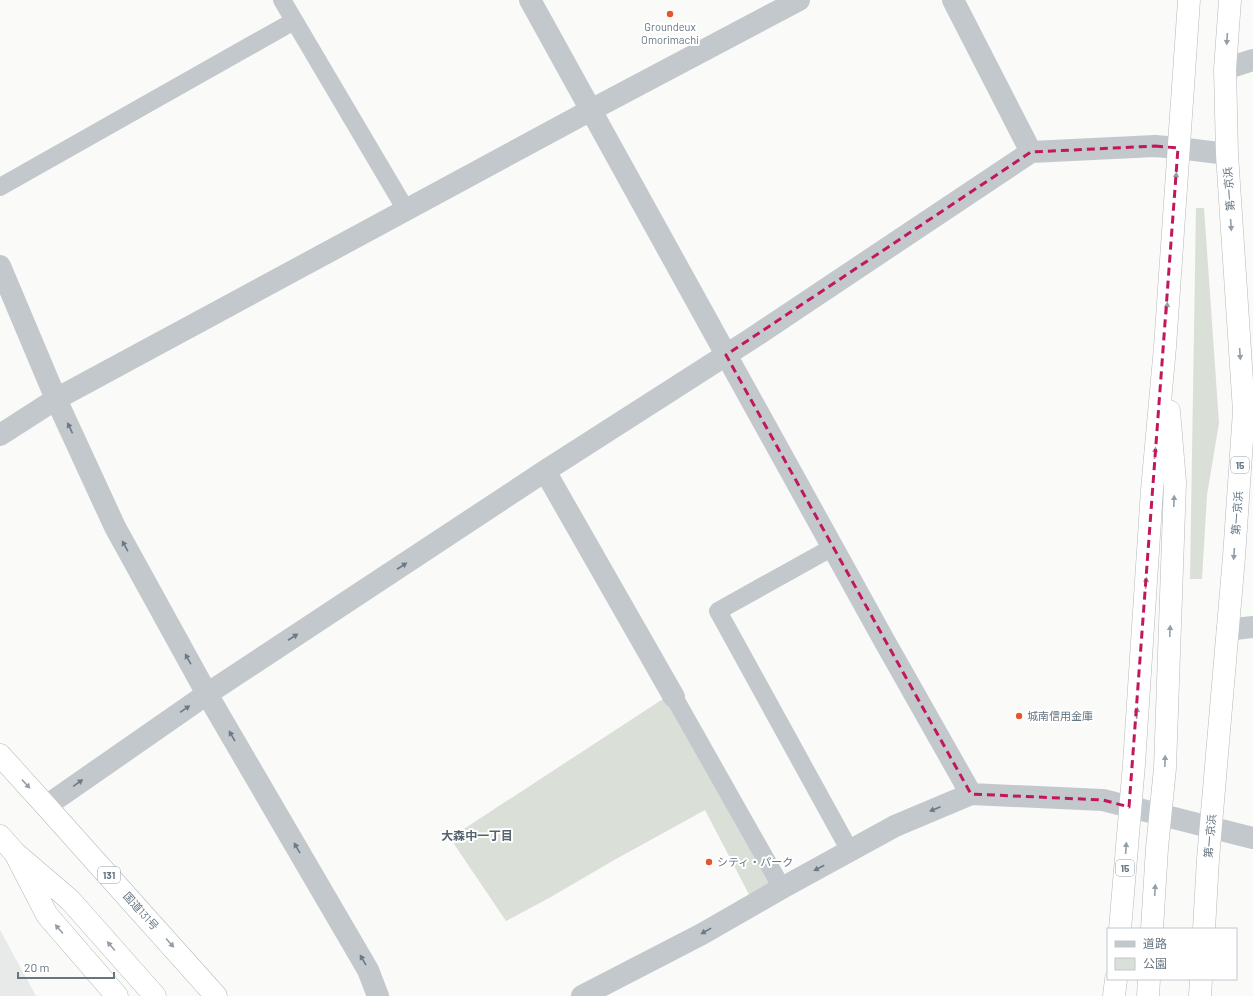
<svg xmlns="http://www.w3.org/2000/svg" width="1253" height="996" font-family="Barlow,'Noto Sans JP',sans-serif">
<style>
.built{fill:#e8e9e9}
.green{fill:#dadfd7}
.lines{fill:none;stroke-linecap:round;stroke-linejoin:round}
.trunk-casing{stroke:#b4b9bd;stroke-width:23}
.service{stroke:#c3c8cc;stroke-width:18}
.minor{stroke:#c3c8cc;stroke-width:22}
.trunk{stroke:#fff;stroke-width:22}
.oneway{fill:#939fa8}
.oneway2{fill:#6a7a87}
.marked{fill:none;stroke:#c2185b;stroke-width:3;stroke-dasharray:8 5;stroke-linejoin:round}
.poi-dot{fill:#e4572e;stroke:#fff;stroke-width:1.5}
.labels{text-anchor:middle;stroke-width:4;stroke-linejoin:round;paint-order:stroke}
.shield{fill:#fff;stroke:#939fa8;stroke-width:1}
.shield-label{font-size:10px;font-weight:bold;fill:#657683}
.poi-label{font-size:11px;fill:#657683;stroke:#fff;text-anchor:start}
.street-label{font-size:11px;fill:#657683;stroke:#fff}
.neighbourhood-label{font-size:12px;font-weight:bold;fill:#57646e;stroke:#fff}
</style>
<rect width="100%" height="100%" fill="#fafaf8"/>
<!-- built -->
<path class="built" d="M 0,930 L 36,996 L 0,996 Z"/>
<!-- green -->
<path class="green" d="M 1196,208 L 1204,208 L 1219,423 L 1207,495 L 1202,579 L 1190,579 Z
M 666,697 L 782,888 L 754,904 L 705,810 L 616,859 L 549,898 L 506,921 L 450,838 Z"/>
<g class="lines">
<defs>
<path id="trunk" d="M 0,755 L 46,806 L 216,996
M 0,836 L 15,853 L 47,915 L 117,996
M 15,853 L 70,900 L 155,996
M 1120,929 L 1134,764 L 1152,490 L 1165,347 L 1189,0
M 1152,929 L 1157,848 L 1165,768 L 1175,482 L 1169,411
M 1204,929 L 1208,859 L 1234,557 L 1244,411 L 1227,154 L 1225,69 L 1230,0
M 1114,996 L 1116,979
M 1148,996 L 1149,979
M 1200,996 L 1201,979"/>
</defs>
<!-- trunk casing -->
<use href="#trunk" class="trunk-casing"/>
<!-- service -->
<path class="service" d="M 282,0 L 406,210
M 0,187 L 294,21
M 833,547 L 718,611 L 850,851
M 674,697 L 782,888"/>
<!-- minor -->
<path class="minor" d="M 530,0 L 885,642 L 971,794
M 953,0 L 1031,152
M 1225,69 L 1253,60
M 0,266 L 56,399 L 115,527 L 207,694 L 368,970 L 378,996
M 0,435 L 56,399 L 591,110 L 799,0
M 545,471 L 674,697
M 1227,630 L 1253,627
M 46,806 L 207,694 L 545,471 L 751,339 L 1031,152 L 1155,146 L 1178,148 L 1227,154
M 582,996 L 702,934 L 782,888 L 895,826 L 971,794 L 1103,800 L 1253,838"/>
<!-- trunk -->
<use href="#trunk" class="trunk"/>
</g>
<!-- one-way arrows -->
<defs><path id="oneway-solid" d="M-6-.8H1V-3.2L6.5 0L1 3.2V.8H-6Z"/></defs>
<g class="oneway">
<use href="#oneway-solid" transform="translate(1227 39) rotate(94)"/>
<use href="#oneway-solid" transform="translate(1176 178) rotate(-86)"/>
<use href="#oneway-solid" transform="translate(1231 225) rotate(86)"/>
<use href="#oneway-solid" transform="translate(1167 308) rotate(-86)"/>
<use href="#oneway-solid" transform="translate(1240 354) rotate(86)"/>
<use href="#oneway-solid" transform="translate(1155 453) rotate(-85)"/>
<use href="#oneway-solid" transform="translate(1174 501) rotate(-88)"/>
<use href="#oneway-solid" transform="translate(1234 554) rotate(94)"/>
<use href="#oneway-solid" transform="translate(1146 583) rotate(-86)"/>
<use href="#oneway-solid" transform="translate(1170 631) rotate(-88)"/>
<use href="#oneway-solid" transform="translate(1137 713) rotate(-86)"/>
<use href="#oneway-solid" transform="translate(1165 761) rotate(-88)"/>
<use href="#oneway-solid" transform="translate(26 784) rotate(47)"/>
<use href="#oneway-solid" transform="translate(1126 848) rotate(-86)"/>
<use href="#oneway-solid" transform="translate(1155 890) rotate(-87)"/>
<use href="#oneway-solid" transform="translate(59 929) rotate(-131)"/>
<use href="#oneway-solid" transform="translate(170 943) rotate(48)"/>
<use href="#oneway-solid" transform="translate(111 946) rotate(-131)"/>
</g>
<g class="oneway2">
<use href="#oneway-solid" transform="translate(70 428) rotate(-115)"/>
<use href="#oneway-solid" transform="translate(125 546) rotate(-119)"/>
<use href="#oneway-solid" transform="translate(402 566) rotate(-33)"/>
<use href="#oneway-solid" transform="translate(293 637) rotate(-33)"/>
<use href="#oneway-solid" transform="translate(188 659) rotate(-119)"/>
<use href="#oneway-solid" transform="translate(185 709) rotate(-35)"/>
<use href="#oneway-solid" transform="translate(232 736) rotate(-120)"/>
<use href="#oneway-solid" transform="translate(78 783) rotate(-35)"/>
<use href="#oneway-solid" transform="translate(935 809) rotate(157)"/>
<use href="#oneway-solid" transform="translate(297 848) rotate(-120)"/>
<use href="#oneway-solid" transform="translate(819 868) rotate(152)"/>
<use href="#oneway-solid" transform="translate(706 931) rotate(151)"/>
<use href="#oneway-solid" transform="translate(363 960) rotate(-120)"/>
</g>
<!-- marked area -->
<path class="marked" d="M 1155,146 L 1178,148 L 1129,807 L 1103,800 L 971,794 L 726,355 L 1031,152 Z"/>
<!-- markers -->
<g class="poi-dot">
<circle cx="670" cy="14" r="4"/>
<circle cx="1019" cy="716" r="4"/>
<circle cx="709" cy="862" r="4"/>
</g>
<g class="labels">
<!-- shield labels -->
<g class="shield">
<rect x="1231" y="457" width="18" height="16" rx="3"/>
<rect x="1116" y="860" width="18" height="16" rx="3"/>
<rect x="98" y="867" width="22" height="16" rx="3"/>
</g>
<g class="shield-label">
<text x="1240" y="469">15</text>
<text x="1125" y="872">15</text>
<text x="109" y="879">131</text>
</g>
<!-- poi labels -->
<g class="poi-label">
<text x="670" y="31" text-anchor="middle">Groundeux<tspan x="670" dy="13">Omorimachi</tspan></text>
<text x="1027" y="720">城南信用金庫</text>
<text x="717" y="866">シティ・パーク</text>
</g>
<!-- street labels -->
<g class="street-label">
<text transform="translate(1229 189) rotate(-94)" y="4">第一京浜</text>
<text transform="translate(1237 513) rotate(-86)" y="4">第一京浜</text>
<text transform="translate(1210 836) rotate(-85)" y="4">第一京浜</text>
<text transform="translate(141 911) rotate(48)" y="4">国道131号</text>
</g>
<!-- neighbourhood labels -->
<g class="neighbourhood-label">
<text x="477" y="840">大森中一丁目</text>
</g>
</g>
<!-- legend -->
<rect x="1107" y="928" width="130" height="52" fill="#ffffff" stroke="#c1c8cd"/>
<rect x="1115" y="941" width="20" height="6" fill="#c3c8cc" stroke="#c1c8cd"/>
<text x="1143" y="948" font-size="12" fill="#657683">道路</text>
<rect x="1115" y="958" width="20" height="12" fill="#dadfd7" stroke="#c1c8cd"/>
<text x="1143" y="968" font-size="12" fill="#657683">公園</text>
<!-- scale -->
<path d="M18 972v6h96v-6" fill="none" stroke="#657683" stroke-width="2"/>
<text x="24" y="972" font-size="12" fill="#657683" stroke="#ffffff" stroke-width="3" paint-order="stroke">20 m</text>
</svg>
